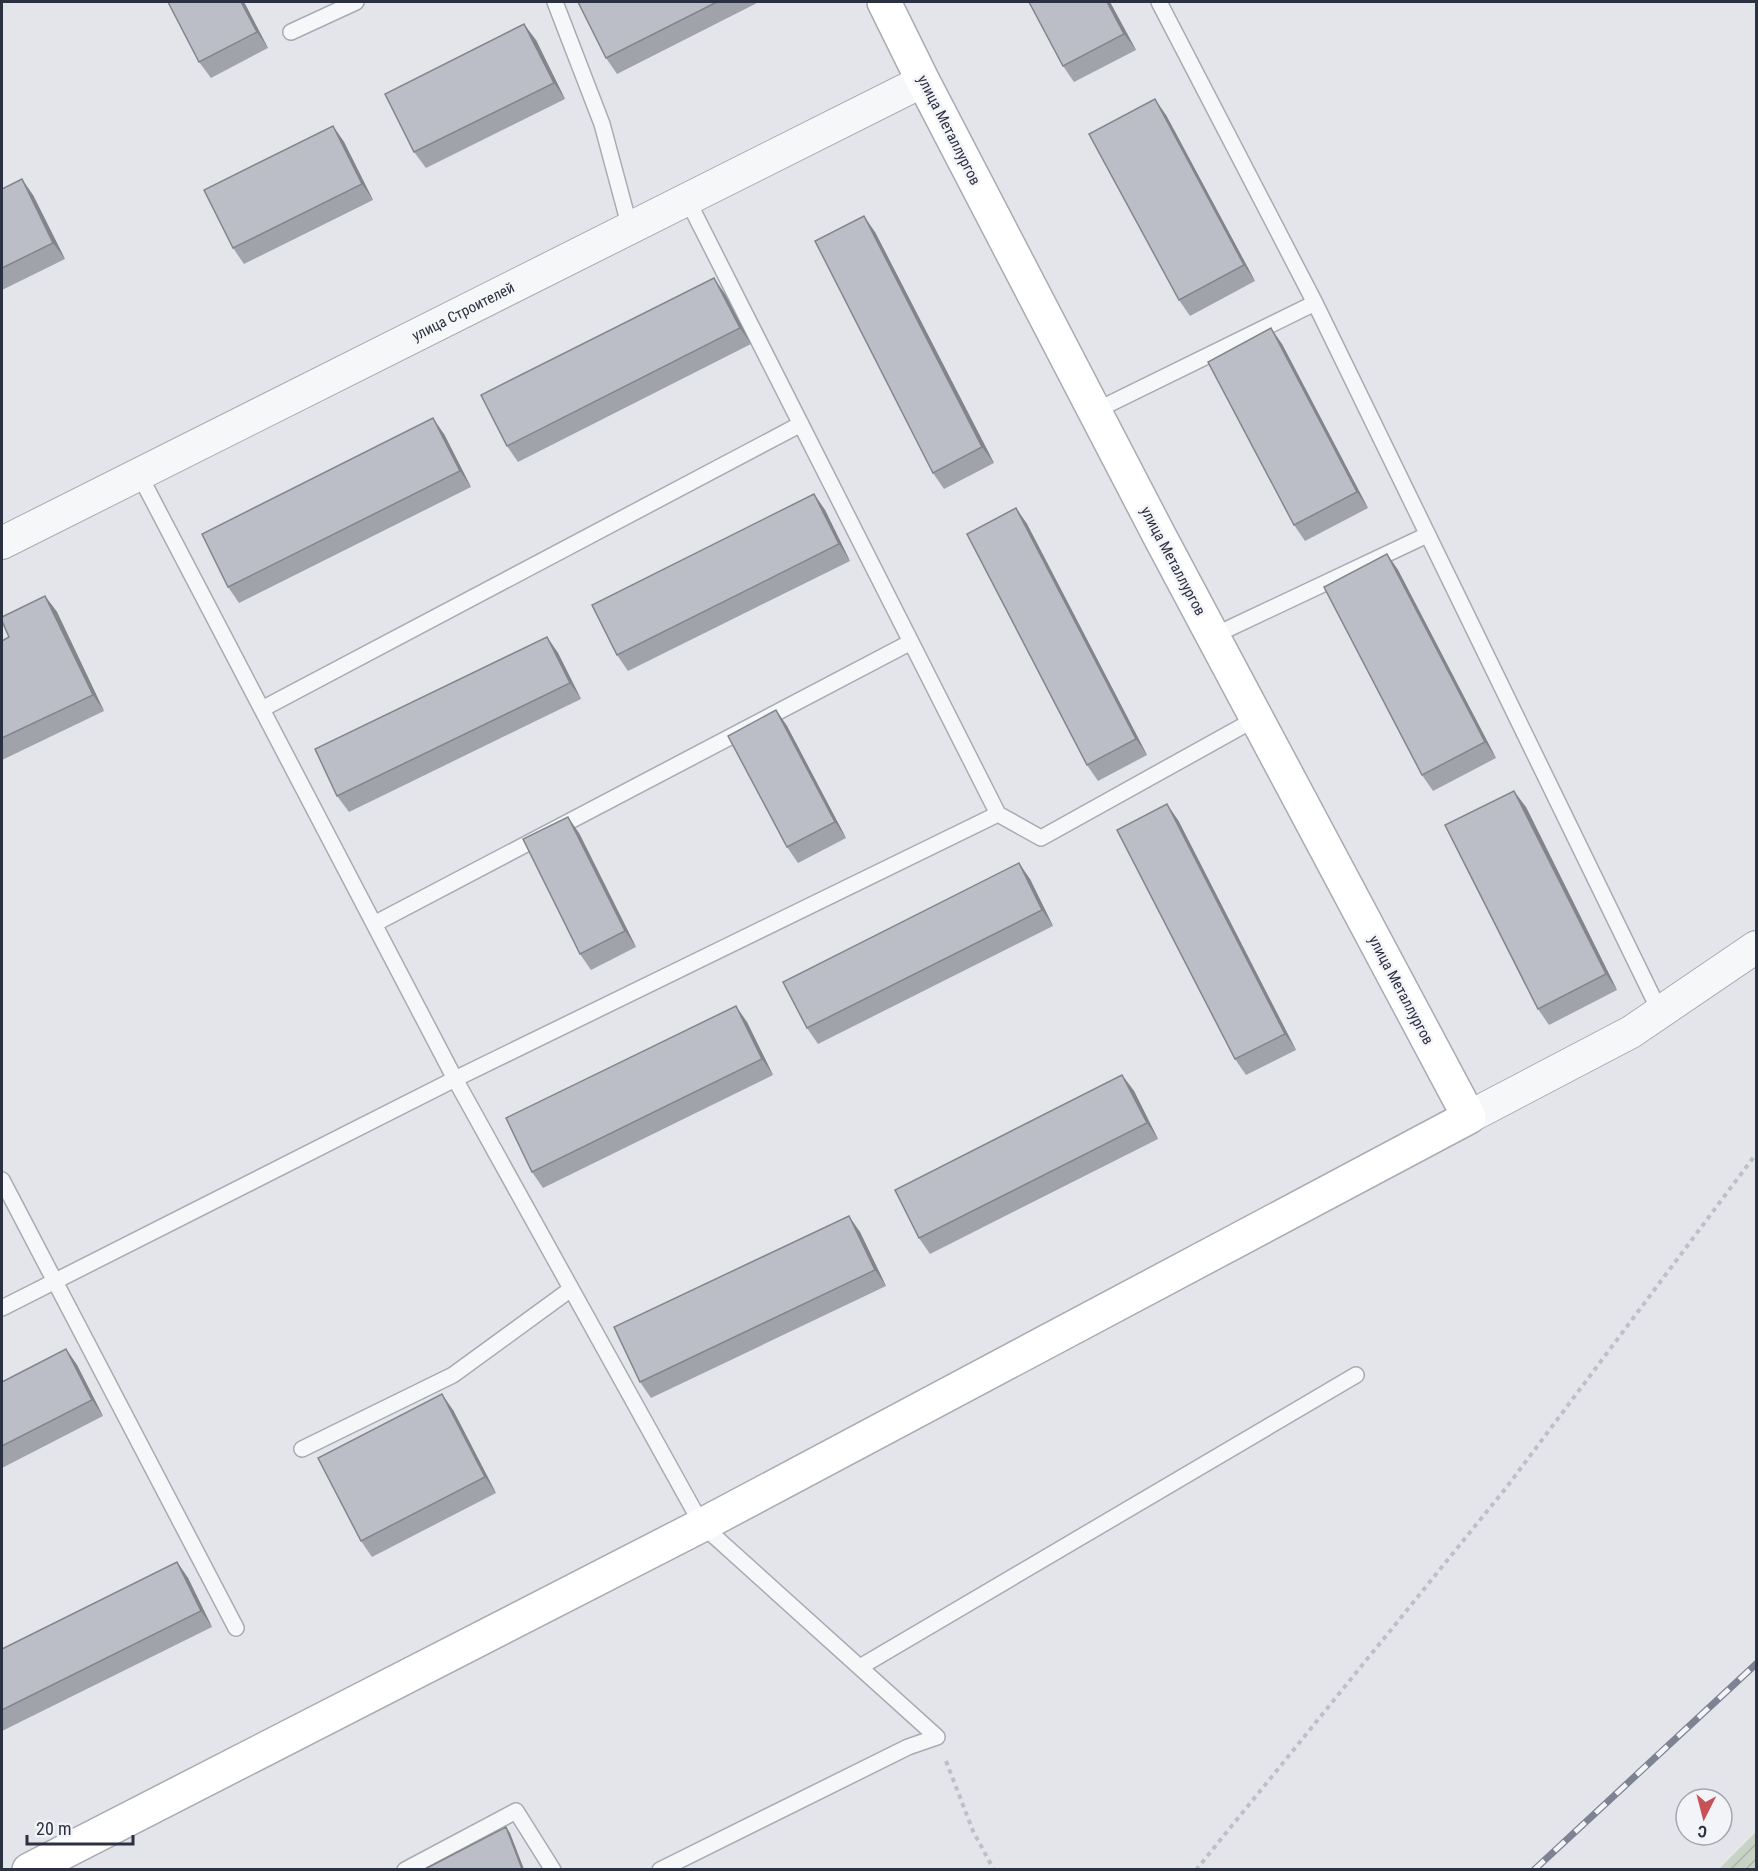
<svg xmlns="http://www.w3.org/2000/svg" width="1758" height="1871" font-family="'Roboto Condensed',sans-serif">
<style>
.garden{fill:url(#garden-furrows)}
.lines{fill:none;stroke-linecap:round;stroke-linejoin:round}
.service-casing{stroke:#a8abb4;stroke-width:18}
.minor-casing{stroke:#a8abb4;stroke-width:34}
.secondary-casing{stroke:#a8abb4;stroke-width:36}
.path{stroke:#bdc0c6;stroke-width:4;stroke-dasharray:4.5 4.5;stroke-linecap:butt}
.service{stroke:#f6f7f9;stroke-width:15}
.minor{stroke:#f6f7f9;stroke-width:32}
.secondary{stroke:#fff;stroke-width:33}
.rail-casing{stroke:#7e8393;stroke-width:7}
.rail{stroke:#f3f4f8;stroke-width:4.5;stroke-dasharray:14;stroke-linecap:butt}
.wall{fill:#a1a3ab}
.shaded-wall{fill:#83858b}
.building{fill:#bbbec7;stroke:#83858b;stroke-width:1.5}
.labels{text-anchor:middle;stroke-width:5;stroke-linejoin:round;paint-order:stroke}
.street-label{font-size:15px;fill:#2c3142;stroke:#f3f4f8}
</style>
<defs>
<pattern id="garden-furrows" width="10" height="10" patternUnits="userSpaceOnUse" patternTransform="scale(1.5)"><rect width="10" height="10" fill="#c7d4c5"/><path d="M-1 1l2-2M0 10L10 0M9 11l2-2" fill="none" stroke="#abb6aa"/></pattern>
</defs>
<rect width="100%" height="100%" fill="#e3e5ea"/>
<!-- garden -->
<path class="garden" d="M 1756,1832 L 1756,1869 L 1719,1869 Z"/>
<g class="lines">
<defs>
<path id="service" d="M 555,2 L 602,124 L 630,228
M 291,32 L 356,2
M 1315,303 L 1660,1012
M 1095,411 L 1315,303 L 1159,2
M 139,474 L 455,1079 L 702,1525 L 937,1737 L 908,1747 L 660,1870
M 1213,636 L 1427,535
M 262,709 L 801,424
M 998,814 L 1041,838 L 1257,718
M 374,924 L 911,642
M 2,1180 L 236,1628
M 2,1308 L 455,1079 L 998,814 L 687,199
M 302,1449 L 453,1375 L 571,1289
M 860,1667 L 1356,1375
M 405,1870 L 516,1811 L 553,1870"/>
<g id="minor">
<path id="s1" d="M 2,543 L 923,81"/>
<path d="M 1469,1117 L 1631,1032 L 1756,947"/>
</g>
<path id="secondary" d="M 29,1870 L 702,1525 L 1469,1117 L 1160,537 L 923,81 L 884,2"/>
</defs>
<!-- service casing -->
<use href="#service" class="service-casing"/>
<!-- minor casing -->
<use href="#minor" class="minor-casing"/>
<!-- secondary casing -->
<use href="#secondary" class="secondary-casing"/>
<!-- path -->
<path class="path" d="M 946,1761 L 973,1831 L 994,1870
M 1196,1870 L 1506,1488 L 1756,1154"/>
<!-- service -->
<use href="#service" class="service"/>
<!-- minor -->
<use href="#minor" class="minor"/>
<!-- secondary -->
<use href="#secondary" class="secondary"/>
<defs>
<path id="rail" d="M 1534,1870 L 1756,1664"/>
</defs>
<!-- rail casing -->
<use href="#rail" class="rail-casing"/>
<!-- rail -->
<use href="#rail" class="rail"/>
</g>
<!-- wall -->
<path class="wall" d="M 168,2 L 244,2 L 268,48 L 211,78 L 199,62 Z
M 578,2 L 757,2 L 757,3 L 617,74 L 606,58 Z
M 1110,2 L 1136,50 L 1074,82 L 1063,66 Z
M 536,40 L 565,99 L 426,168 L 414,152 Z
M 1166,115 L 1255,281 L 1190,316 L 1179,300 Z
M 333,126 L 344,142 L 373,200 L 244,264 L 233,248 Z
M 2,189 L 33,195 L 65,259 L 2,290 Z
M 875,232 L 994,463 L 944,489 L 933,473 Z
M 725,294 L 751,344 L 518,462 L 507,446 Z
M 1282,344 L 1368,508 L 1305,541 L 1294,525 Z
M 444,434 L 471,487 L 239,603 L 228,587 Z
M 814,494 L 825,510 L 850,561 L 628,671 L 617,655 Z
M 1016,508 L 1027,524 L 1147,755 L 1098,781 L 1087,765 Z
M 1387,554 L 1398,570 L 1496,758 L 1433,791 L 1422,775 Z
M 45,596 L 57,612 L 104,711 L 2,760 L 2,641 L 9,637 Z
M 547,637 L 558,653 L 581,699 L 349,812 L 337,796 Z
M 776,710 L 787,726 L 846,838 L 798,863 L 787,847 Z
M 1526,807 L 1617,990 L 1549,1025 L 1538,1009 Z
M 1178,820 L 1296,1050 L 1246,1075 L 1235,1059 Z
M 579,833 L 636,947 L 591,970 L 580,954 Z
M 1030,879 L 1053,926 L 818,1044 L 807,1028 Z
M 747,1022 L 773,1075 L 543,1188 L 532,1172 Z
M 1122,1075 L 1134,1091 L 1158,1139 L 930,1254 L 919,1238 Z
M 860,1232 L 886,1286 L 651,1398 L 640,1382 Z
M 66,1349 L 77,1365 L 103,1416 L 2,1468 L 2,1382 Z
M 453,1410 L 496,1493 L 372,1557 L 361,1541 Z
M 177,1562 L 188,1578 L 212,1627 L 2,1731 L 2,1649 Z"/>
<!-- shaded-wall -->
<path class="shaded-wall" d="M 241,2 L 244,2 L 268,48 L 257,32 Z
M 1107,2 L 1110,2 L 1136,50 L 1124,34 Z
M 524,24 L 536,40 L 565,99 L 554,83 Z
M 1155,99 L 1166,115 L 1255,281 L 1244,265 Z
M 333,126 L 344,142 L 373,200 L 362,184 Z
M 22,179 L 33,195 L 65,259 L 53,243 Z
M 864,216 L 875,232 L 994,463 L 982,447 Z
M 714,278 L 725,294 L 751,344 L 740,328 Z
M 1271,328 L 1282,344 L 1368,508 L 1357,492 Z
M 433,418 L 444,434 L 471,487 L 460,471 Z
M 814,494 L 825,510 L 850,561 L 839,544 Z
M 1016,508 L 1027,524 L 1147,755 L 1136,739 Z
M 1387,554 L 1398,570 L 1496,758 L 1485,742 Z
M 45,596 L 57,612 L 104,711 L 93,695 Z
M 547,637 L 558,653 L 581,699 L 570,683 Z
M 776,710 L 787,726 L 846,838 L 835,822 Z
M 1514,791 L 1526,807 L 1617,990 L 1606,974 Z
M 1167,804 L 1178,820 L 1296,1050 L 1285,1034 Z
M 568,817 L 579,833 L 636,947 L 625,931 Z
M 1019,863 L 1030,879 L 1053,926 L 1042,910 Z
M 736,1006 L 747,1022 L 773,1075 L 762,1059 Z
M 1122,1075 L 1134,1091 L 1158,1139 L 1147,1123 Z
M 849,1216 L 860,1232 L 886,1286 L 875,1270 Z
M 66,1349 L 77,1365 L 103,1416 L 92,1400 Z
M 442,1394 L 453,1410 L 496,1493 L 485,1477 Z
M 177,1562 L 188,1578 L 212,1627 L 201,1611 Z
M 506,1827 L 510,1833 L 524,1869 L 522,1869 Z"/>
<!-- building -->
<path class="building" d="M 168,2 L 241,2 L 257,32 L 199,62 Z
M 578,2 L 717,2 L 606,58 Z
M 1029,2 L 1107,2 L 1124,34 L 1063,66 Z
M 524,24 L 554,83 L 414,152 L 385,94 Z
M 1155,99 L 1244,265 L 1179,300 L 1089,134 Z
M 333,126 L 362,184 L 233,248 L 204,190 Z
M 22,179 L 53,243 L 2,268 L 2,189 Z
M 864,216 L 982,447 L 933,473 L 815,241 Z
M 714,278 L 740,328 L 507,446 L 481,395 Z
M 1271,328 L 1357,492 L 1294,525 L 1208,362 Z
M 433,418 L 460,471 L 228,587 L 202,534 Z
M 814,494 L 839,544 L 617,655 L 592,605 Z
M 1016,508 L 1136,739 L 1087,765 L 967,534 Z
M 1387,554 L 1485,742 L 1422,775 L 1324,587 Z
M 45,596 L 93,695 L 2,738 L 2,641 L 9,637 L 2,621 L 2,617 Z
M 547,637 L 570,683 L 337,796 L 315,749 Z
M 776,710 L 835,822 L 787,847 L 728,736 Z
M 1514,791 L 1606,974 L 1538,1009 L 1445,825 Z
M 1167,804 L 1285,1034 L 1235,1059 L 1117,830 Z
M 568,817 L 625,931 L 580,954 L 523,839 Z
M 1019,863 L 1042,910 L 807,1028 L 783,982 Z
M 736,1006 L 762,1059 L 532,1172 L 506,1118 Z
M 1122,1075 L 1147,1123 L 919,1238 L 895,1190 Z
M 849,1216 L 875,1270 L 640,1382 L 614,1327 Z
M 66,1349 L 92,1400 L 2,1446 L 2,1382 Z
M 442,1394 L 485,1477 L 361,1541 L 318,1458 Z
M 177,1562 L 201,1611 L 2,1710 L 2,1649 Z
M 506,1827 L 522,1869 L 425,1869 Z"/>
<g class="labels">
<!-- street labels -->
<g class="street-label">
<text transform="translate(949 130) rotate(63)" y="5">улица Металлургов</text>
<text dy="5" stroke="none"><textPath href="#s1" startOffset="516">улица Строителей</textPath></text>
<text transform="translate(1173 561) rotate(62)" y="5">улица Металлургов</text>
<text transform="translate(1401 990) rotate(62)" y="5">улица Металлургов</text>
</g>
</g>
<!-- border -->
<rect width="1758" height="1871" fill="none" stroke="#2c3142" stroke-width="6"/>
<!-- north arrow -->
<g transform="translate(1704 1817) rotate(186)"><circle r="28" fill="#f3f4f8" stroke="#a3a6af" stroke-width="1.5"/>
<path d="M0-4.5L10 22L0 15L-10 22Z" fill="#c65256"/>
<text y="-9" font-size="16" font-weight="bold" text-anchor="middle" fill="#2c3142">С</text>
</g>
<!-- scale -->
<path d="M27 1835v9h106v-9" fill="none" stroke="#2c3142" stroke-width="3"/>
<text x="36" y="1835" font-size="18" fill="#2c3142" stroke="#f3f4f8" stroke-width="4.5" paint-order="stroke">20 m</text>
</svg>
